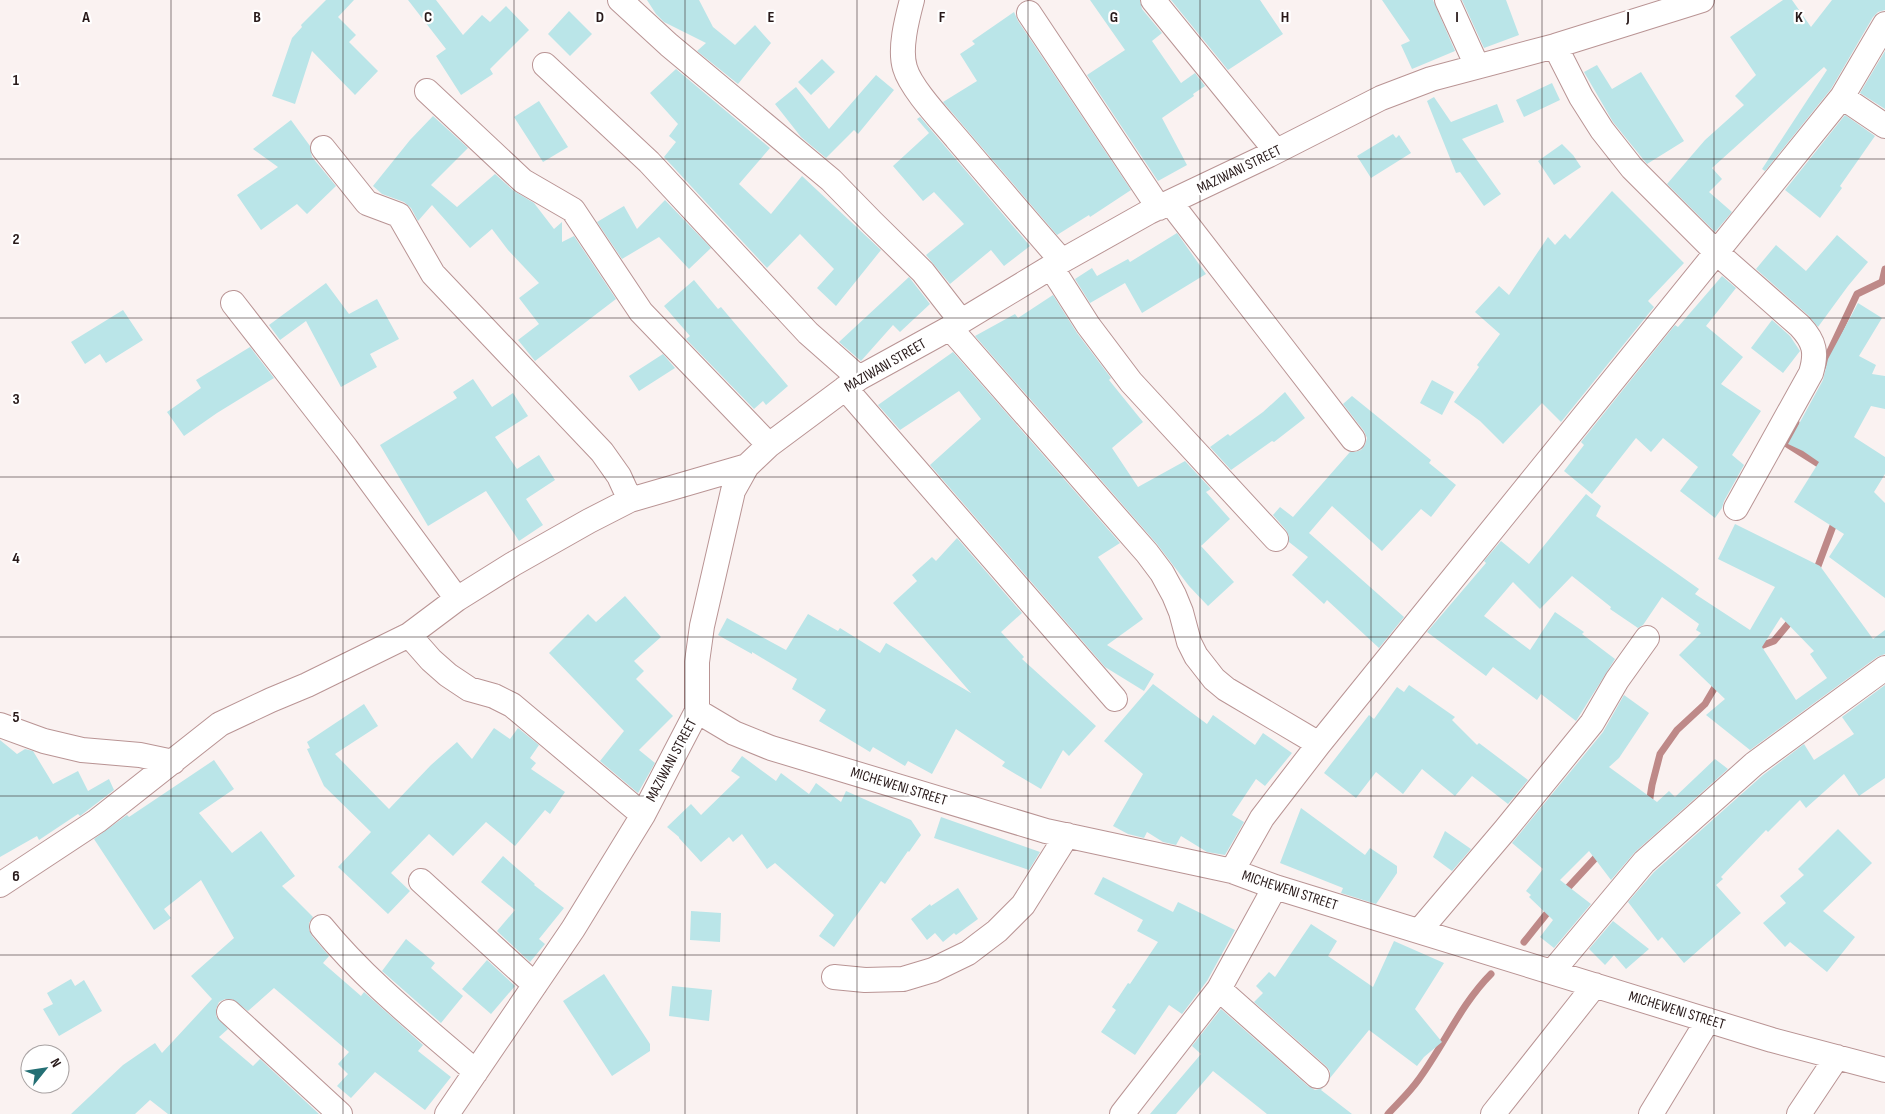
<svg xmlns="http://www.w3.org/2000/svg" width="1885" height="1114" font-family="'Sofia Sans Condensed',sans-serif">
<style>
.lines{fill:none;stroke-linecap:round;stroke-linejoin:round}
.stream{stroke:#be8988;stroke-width:7}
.building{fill:#bae5e8;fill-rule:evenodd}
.street-casing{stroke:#b99494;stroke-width:26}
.street{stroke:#fff;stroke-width:24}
.grid{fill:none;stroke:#281a1a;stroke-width:1;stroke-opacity:0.55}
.labels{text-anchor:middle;stroke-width:4.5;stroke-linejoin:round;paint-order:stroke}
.street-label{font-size:15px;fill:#281a1a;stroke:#fff}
.grid-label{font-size:16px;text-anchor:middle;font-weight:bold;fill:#281a1a;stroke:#fff;stroke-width:4.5;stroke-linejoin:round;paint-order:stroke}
</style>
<rect width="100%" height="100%" fill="#faf2f1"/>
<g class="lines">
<!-- stream -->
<path class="stream" d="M 1822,368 L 1857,294 L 1882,282 L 1885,269
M 1796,423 L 1787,444 L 1825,468
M 1815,574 L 1836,518
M 1755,648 L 1774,641 L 1794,617
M 1649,804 L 1652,785 L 1660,754 L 1677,730 L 1705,704 L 1718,682
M 1563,893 L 1600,853
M 1524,942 L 1552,907
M 1388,1114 C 1398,1103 1410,1092 1419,1079 C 1444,1045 1461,1004 1491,974"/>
</g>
<!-- building -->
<path class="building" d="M 326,0 L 354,0 L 338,17 L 356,35 L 349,42 L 378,71 L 355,95 L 312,51 L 295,104 L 272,96 L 292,38 L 302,27 L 301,25 Z
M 408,0 L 436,0 L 463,35 L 482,15 L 490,22 L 506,6 L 529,30 L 490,69 L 493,74 L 461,95 L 436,56 L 446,49 Z
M 647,0 L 699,0 L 713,27 L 735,45 L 755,25 L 771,43 L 738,84 L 697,51 L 706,43 L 664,22 L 656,14 Z
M 1090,0 L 1140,0 L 1142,9 L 1162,33 L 1152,41 L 1181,83 L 1195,73 L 1205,86 L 1193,94 L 1194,96 L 1162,118 L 1187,165 L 1158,181 L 1087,75 L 1125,50 Z
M 1171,0 L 1260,0 L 1283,34 L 1228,70 Z
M 1382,0 L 1433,0 L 1455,51 L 1412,69 L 1401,45 L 1410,41 Z
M 1462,0 L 1506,0 L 1519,35 L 1484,48 Z
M 1783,0 L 1792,0 L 1811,27 L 1832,0 L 1885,0 L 1885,10 L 1878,12 L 1873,17 L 1831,89 L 1765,171 L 1762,169 L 1827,70 L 1824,67 L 1712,168 L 1722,179 L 1709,192 L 1732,212 L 1715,232 L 1667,184 L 1705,140 L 1744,105 L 1735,96 L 1756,75 L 1730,37 Z
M 569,11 L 592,34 L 570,56 L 548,34 Z
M 1014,12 L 1018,21 L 1131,190 L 1090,217 L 1089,215 L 1057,235 L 943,102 L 977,81 L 960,54 L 975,44 L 972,41 Z
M 1885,51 L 1885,109 L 1860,93 Z
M 822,59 L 835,72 L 811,95 L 798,82 Z
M 1597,65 L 1612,89 L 1641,72 L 1684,141 L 1647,164 L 1613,122 L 1584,72 Z
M 676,69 L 770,148 L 739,184 L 771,214 L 802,176 L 881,250 L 836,306 L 817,288 L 834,269 L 800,234 L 767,268 L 664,157 L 676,142 L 669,136 L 678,124 L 650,93 Z
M 876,75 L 894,90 L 858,134 L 854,130 L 826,158 L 801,137 L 775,104 L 796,87 L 829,129 Z
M 1552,83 L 1560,100 L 1524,117 L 1516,100 Z
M 1434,97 L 1451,122 L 1497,104 L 1504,122 L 1462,139 L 1501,194 L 1484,206 L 1460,172 L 1456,173 L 1427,101 Z
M 539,101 L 568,147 L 543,162 L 514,117 Z
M 1845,115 L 1875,136 L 1840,186 L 1842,188 L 1820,218 L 1785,190 Z
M 433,116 L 468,148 L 431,185 L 457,207 L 495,174 L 514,191 L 534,203 L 554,229 L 562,222 L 562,242 L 574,236 L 616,299 L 535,361 L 518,340 L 539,324 L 519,298 L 539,283 L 508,250 L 492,229 L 470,248 L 432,205 L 418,221 L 411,208 L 404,202 L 382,194 L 373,186 L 410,140 Z
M 920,117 L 1030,246 L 1004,266 L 991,250 L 950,284 L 926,255 L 964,224 L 934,192 L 923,201 L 893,166 L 929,133 L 917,119 Z
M 291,120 L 310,146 L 312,157 L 336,186 L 307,214 L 297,204 L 261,230 L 237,195 L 278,167 L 253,149 Z
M 1393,134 L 1396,138 L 1399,135 L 1411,153 L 1371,178 L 1357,156 Z
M 1562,144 L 1573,155 L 1581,167 L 1554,185 L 1538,161 Z
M 1612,191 L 1684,263 L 1648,301 L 1654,307 L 1561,422 L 1542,403 L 1503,444 L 1480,421 L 1454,402 L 1479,367 L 1477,365 L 1500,334 L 1475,312 L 1499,286 L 1509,295 L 1548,237 L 1555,245 L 1565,234 L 1570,239 Z
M 665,200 L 711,248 L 689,269 L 659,237 L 622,259 L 597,222 L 624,206 L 637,229 Z
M 1177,233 L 1206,274 L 1142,313 L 1125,283 L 1090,303 L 1075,279 L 1092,268 L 1097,276 L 1128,259 L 1130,262 Z
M 1837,235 L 1868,262 L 1848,286 L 1818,327 L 1809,316 L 1756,269 L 1776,245 L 1806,271 Z
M 1722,276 L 1736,288 L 1706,326 L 1743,357 L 1721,384 L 1761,411 L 1732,455 L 1744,465 L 1724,501 L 1722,508 L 1715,518 L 1680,491 L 1698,467 L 1663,438 L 1651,452 L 1636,438 L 1592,494 L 1564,471 L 1584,445 L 1581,442 L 1675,325 L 1678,327 Z
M 909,277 L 930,304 L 900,332 L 893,325 L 861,361 L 839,342 Z
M 694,280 L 718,309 L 721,307 L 788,386 L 766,405 L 763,401 L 754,409 L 686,339 L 690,336 L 664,306 Z
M 326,283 L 349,314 L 377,299 L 399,339 L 370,354 L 377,367 L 341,387 L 306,321 L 280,340 L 269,325 Z
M 1053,295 L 1077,333 L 1111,378 L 1109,380 L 1143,422 L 1112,448 L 1138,487 L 1185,461 L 1211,489 L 1206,492 L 1230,519 L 1201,546 L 1234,582 L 1208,606 L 1189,586 L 1157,544 L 975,336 L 1015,314 L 1018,318 Z
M 1858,303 L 1882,318 L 1859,356 L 1876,365 L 1872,374 L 1885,376 L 1885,409 L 1871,406 L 1854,437 L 1885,457 L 1885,474 L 1874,492 L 1885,503 L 1885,598 L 1829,557 L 1844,534 L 1794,502 L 1819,462 L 1803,451 L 1788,444 L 1823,380 L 1828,359 Z
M 123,310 L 143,340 L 106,363 L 100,354 L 85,364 L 71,342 Z
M 1772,320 L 1790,336 L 1800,351 L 1783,373 L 1751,348 Z
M 250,347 L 274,378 L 217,413 L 184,436 L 167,412 L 201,388 L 196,380 Z
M 953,352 L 1120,543 L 1098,557 L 1143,619 L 1107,645 L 1154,674 L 1144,691 L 1105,667 L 930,465 L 981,419 L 959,391 L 900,430 L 878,405 Z
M 663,354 L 675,368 L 639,391 L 629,376 Z
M 473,379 L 492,407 L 513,393 L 528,416 L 495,437 L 517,469 L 539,455 L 555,480 L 526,499 L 543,525 L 519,541 L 486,491 L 428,526 L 380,445 L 457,398 L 453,392 Z
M 1432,380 L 1454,392 L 1442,415 L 1420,403 Z
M 1285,392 L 1305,418 L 1274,442 L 1272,441 L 1231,470 L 1210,447 L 1228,434 L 1230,436 L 1263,412 Z
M 1352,396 L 1431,460 L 1429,463 L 1456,485 L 1431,517 L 1421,509 L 1382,551 L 1332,506 L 1309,533 L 1404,617 L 1379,648 L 1327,600 L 1324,604 L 1292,575 L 1308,557 L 1289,542 L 1289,536 L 1286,530 L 1273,515 L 1280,507 L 1293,517 L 1350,452 L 1355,452 L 1361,450 L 1365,445 L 1367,438 L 1364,431 L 1343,404 Z
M 1586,494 L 1601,506 L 1596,516 L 1699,589 L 1695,594 L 1750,630 L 1775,587 L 1718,559 L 1735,524 L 1820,566 L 1873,639 L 1885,630 L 1885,654 L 1877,657 L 1750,750 L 1706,715 L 1725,699 L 1679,655 L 1701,633 L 1696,630 L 1699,624 L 1662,597 L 1643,625 L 1638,628 L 1610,609 L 1611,607 L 1572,576 L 1540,609 L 1513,582 L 1484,616 L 1530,650 L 1555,612 L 1584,632 L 1582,634 L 1615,659 L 1576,721 L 1541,694 L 1537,700 L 1493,667 L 1486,676 L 1427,632 L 1486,563 L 1484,561 L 1501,541 L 1529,564 ZM 1781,617 L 1814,651 L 1810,654 L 1827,678 L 1796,700 L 1762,647 Z
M 957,538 L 1022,613 L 1001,632 L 1024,657 L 1022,659 L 1096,726 L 1069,756 L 1063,750 L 1041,789 L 1002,766 L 1005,762 L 956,729 L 932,774 L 908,761 L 905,766 L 873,747 L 870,752 L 819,721 L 826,710 L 792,689 L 797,679 L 752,652 L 752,654 L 718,635 L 727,618 L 786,650 L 808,614 L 838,631 L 840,628 L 880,653 L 886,643 L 971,693 L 893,603 L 917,581 L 912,575 L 932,557 L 936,561 Z
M 625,596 L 661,637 L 634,661 L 644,671 L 636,679 L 673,716 L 639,750 L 655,763 L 638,793 L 600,761 L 624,731 L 549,653 L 588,614 L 596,622 Z
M 1153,684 L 1207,724 L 1213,715 L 1255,745 L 1263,733 L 1292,753 L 1265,786 L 1256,779 L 1232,815 L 1244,822 L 1225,855 L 1207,852 L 1181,836 L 1176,845 L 1163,842 L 1147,832 L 1144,838 L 1128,834 L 1113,826 L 1143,774 L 1104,741 Z
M 1409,685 L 1455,717 L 1452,720 L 1477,745 L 1479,743 L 1528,780 L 1508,804 L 1472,776 L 1455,796 L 1422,769 L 1403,794 L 1376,772 L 1356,798 L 1324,773 L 1369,715 L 1374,719 L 1397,687 L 1404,692 Z
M 1885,685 L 1885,778 L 1859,796 L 1844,774 L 1806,808 L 1800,800 L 1768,832 L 1766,830 L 1721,877 L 1723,879 L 1716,885 L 1741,913 L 1684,963 L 1662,937 L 1658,941 L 1628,902 L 1654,872 L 1763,775 L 1804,744 L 1814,760 L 1854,734 L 1842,717 Z
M 1624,695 L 1649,713 L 1619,758 L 1609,767 L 1657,802 L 1669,791 L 1675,797 L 1715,759 L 1728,769 L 1635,852 L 1611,880 L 1589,851 L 1560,880 L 1591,904 L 1554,948 L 1540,937 L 1553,920 L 1529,897 L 1531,895 L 1526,891 L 1543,869 L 1512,843 L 1603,732 Z
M 364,704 L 378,726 L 335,754 L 389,809 L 431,765 L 457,742 L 472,759 L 494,728 L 510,739 L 518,728 L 539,745 L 530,758 L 536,763 L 531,769 L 565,792 L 550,814 L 545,810 L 515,846 L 486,822 L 453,856 L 429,834 L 391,873 L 410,891 L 388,914 L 338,867 L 371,832 L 324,786 L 307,749 L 310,748 L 307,742 Z
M 0,740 L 17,754 L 25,749 L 33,751 L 53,784 L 78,771 L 88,791 L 109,779 L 114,790 L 80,816 L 78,814 L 39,840 L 37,836 L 0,857 Z
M 742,756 L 776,781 L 781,773 L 809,794 L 816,783 L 841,802 L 846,791 L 911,820 L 921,835 L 909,852 L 908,851 L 885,884 L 881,881 L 834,947 L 819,936 L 834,915 L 775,863 L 767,869 L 742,834 L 733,842 L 729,837 L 701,862 L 679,838 L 679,837 L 667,827 L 691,804 L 701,815 L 740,777 L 731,771 Z
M 214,760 L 234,789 L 199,813 L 232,853 L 261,831 L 295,876 L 282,886 L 313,917 L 309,923 L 309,930 L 312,936 L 329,956 L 323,963 L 361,996 L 364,992 L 423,1045 L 418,1051 L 451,1077 L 425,1110 L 375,1072 L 351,1098 L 337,1086 L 348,1074 L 338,1064 L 349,1052 L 274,988 L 248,1011 L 232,999 L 225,999 L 219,1002 L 216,1009 L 216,1016 L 228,1029 L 219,1037 L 253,1066 L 260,1059 L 319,1114 L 168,1114 L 150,1100 L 135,1114 L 71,1114 L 123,1065 L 155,1043 L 162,1053 L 212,999 L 191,976 L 234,938 L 201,880 L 164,909 L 171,918 L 154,930 L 94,839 L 127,815 L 129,817 Z
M 1301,808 L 1365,855 L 1370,848 L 1397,866 L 1397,873 L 1376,904 L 1341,893 L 1343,888 L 1280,863 Z
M 941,817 L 1040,852 L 1029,870 L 934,838 Z
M 1838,829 L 1872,863 L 1823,911 L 1855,937 L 1827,972 L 1790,942 L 1785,947 L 1763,923 L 1786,903 L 1780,896 L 1804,875 L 1798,869 Z
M 1445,831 L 1471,849 L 1452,871 L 1433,857 Z
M 503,856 L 535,884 L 534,885 L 564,908 L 539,939 L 545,944 L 530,962 L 497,931 L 515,910 L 481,882 Z
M 1103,877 L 1173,912 L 1178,902 L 1235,930 L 1207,981 L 1182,1014 L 1169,1005 L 1135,1055 L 1101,1032 L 1116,1010 L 1112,1007 L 1128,983 L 1130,984 L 1158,942 L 1137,931 L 1143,920 L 1094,894 Z
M 958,888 L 978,919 L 956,935 L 954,933 L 943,942 L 935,933 L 927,940 L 911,919 L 930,904 L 931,906 Z
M 691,911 L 721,913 L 720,942 L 690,940 Z
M 1613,921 L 1649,949 L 1626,969 L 1614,955 L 1605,965 L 1589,949 Z
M 1311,924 L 1337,941 L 1328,956 L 1373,987 L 1394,941 L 1444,963 L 1415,1009 L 1442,1042 L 1424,1057 L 1417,1066 L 1369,1030 L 1330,1078 L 1330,1071 L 1326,1066 L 1254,1002 L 1263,993 L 1256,986 L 1269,972 L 1275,977 Z
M 406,939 L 435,963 L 431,968 L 463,996 L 441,1023 L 382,971 Z
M 487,960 L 515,986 L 491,1014 L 462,989 Z
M 604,974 L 650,1044 L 650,1051 L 612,1076 L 563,1001 Z
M 71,979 L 75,986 L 84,980 L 102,1011 L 59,1036 L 43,1009 L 53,1004 L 47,993 Z
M 672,986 L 712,990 L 709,1021 L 669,1016 Z
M 1221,1009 L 1308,1086 L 1315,1090 L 1323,1088 L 1321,1090 L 1352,1114 L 1267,1114 L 1213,1071 L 1176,1114 L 1150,1114 L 1201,1054 L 1192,1046 Z"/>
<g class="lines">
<defs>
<path id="street" d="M 620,0 L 669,45 L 831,180 L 872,222 L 923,272 L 961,321
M 912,0 C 907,19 899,49 905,68 C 911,89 943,122 957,139 C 992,180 1027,221 1062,261
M 1153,0 L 1276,151
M 1447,0 L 1477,66
M 1029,13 L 1159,208
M 1555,46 L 1581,97 L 1602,130 L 1632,168 L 1717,253 L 1800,326 C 1815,342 1817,353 1811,373 L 1736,508
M 545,65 L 649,162 L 808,333 L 859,378
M 427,91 L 523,181 L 573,210 L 641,312 L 769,445
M 1842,97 L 1885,126
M 323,148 L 367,203 L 399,215 L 433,274 L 602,452 L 619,476 L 630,500
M 1170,202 L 1353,439
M 1051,267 L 1088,325 L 1131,382 L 1276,539
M 233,303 L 346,448 L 457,599
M 950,328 L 1147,553 L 1162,573 L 1174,595 L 1181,612 L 1189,642 L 1196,656 L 1214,679 L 1226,689 L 1319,744
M 845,388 L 1115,699
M 409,635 L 431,660 L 448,675 L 469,689 L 494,696 L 512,705 L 643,815
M 697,711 L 734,733 L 771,748 L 1046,831 L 1232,871 L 1275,887 L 1772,1040 L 1885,1070
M 0,725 L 44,741 L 82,750 L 140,755 L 173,762
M 1232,871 L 1262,818 L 1319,744 L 1842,97 L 1885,24
M 421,881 L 535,985
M 0,885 L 97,821 L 220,724 L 271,700 L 307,685 L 409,635 L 457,599 L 513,564 L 589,521 L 630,500 L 747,466
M 322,927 C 366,981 423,1026 476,1072
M 1420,930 L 1505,830 L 1592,723 L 1617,680 L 1647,638
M 1552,972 L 1644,862 L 1754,764 L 1885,668
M 834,977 L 865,980 L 903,979 L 933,970 L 968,953 L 997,931 L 1023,905 L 1067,835
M 1219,989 L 1317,1076
M 229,1012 L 340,1114
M 447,1114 L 573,929 L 643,815 L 697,711 L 697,662 L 702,626 L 733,491 L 747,466 L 769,445 L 859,378 L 950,328 L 1051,267 L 1149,212 L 1269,155 L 1381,98 L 1431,79 L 1555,46 L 1702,0
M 1122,1114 L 1219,989 L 1275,887
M 1493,1114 L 1595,985
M 1651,1114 L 1708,1020
M 1799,1114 L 1837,1057"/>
</defs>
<!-- street casing -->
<use href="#street" class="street-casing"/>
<!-- street -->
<use href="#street" class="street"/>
</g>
<!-- grid -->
<path class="grid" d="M 171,0 L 171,1114M 343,0 L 343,1114M 514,0 L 514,1114M 685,0 L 685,1114M 857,0 L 857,1114M 1028,0 L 1028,1114M 1200,0 L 1200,1114M 1371,0 L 1371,1114M 1542,0 L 1542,1114M 1714,0 L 1714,1114M 0,159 L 1885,159M 0,318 L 1885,318M 0,477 L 1885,477M 0,637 L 1885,637M 0,796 L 1885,796M 0,955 L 1885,955"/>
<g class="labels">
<!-- street labels -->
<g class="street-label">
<text transform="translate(1239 169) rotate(-26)" y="5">MAZIWANI STREET</text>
<text transform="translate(885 365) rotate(-30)" y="5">MAZIWANI STREET</text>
<text transform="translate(671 760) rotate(-62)" y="5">MAZIWANI STREET</text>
<text transform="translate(899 786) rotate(17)" y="5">MICHEWENI STREET</text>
<text transform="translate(1290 890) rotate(18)" y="5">MICHEWENI STREET</text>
<text transform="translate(1677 1010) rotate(17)" y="5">MICHEWENI STREET</text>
</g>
</g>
<g class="grid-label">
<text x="86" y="22">A</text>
<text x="257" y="22">B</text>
<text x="428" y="22">C</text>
<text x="600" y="22">D</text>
<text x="771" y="22">E</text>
<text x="942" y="22">F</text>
<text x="1114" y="22">G</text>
<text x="1285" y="22">H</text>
<text x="1457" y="22">I</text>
<text x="1628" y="22">J</text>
<text x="1799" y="22">K</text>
<text x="16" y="85">1</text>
<text x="16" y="244">2</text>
<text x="16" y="404">3</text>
<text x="16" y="563">4</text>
<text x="16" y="722">5</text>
<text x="16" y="881">6</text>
</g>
<!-- north arrow -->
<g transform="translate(45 1069) rotate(60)"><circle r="24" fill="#ffffff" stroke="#a9a3a3"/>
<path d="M0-4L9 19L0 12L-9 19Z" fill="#246f74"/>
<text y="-8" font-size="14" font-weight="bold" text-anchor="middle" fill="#281a1a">N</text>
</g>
</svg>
